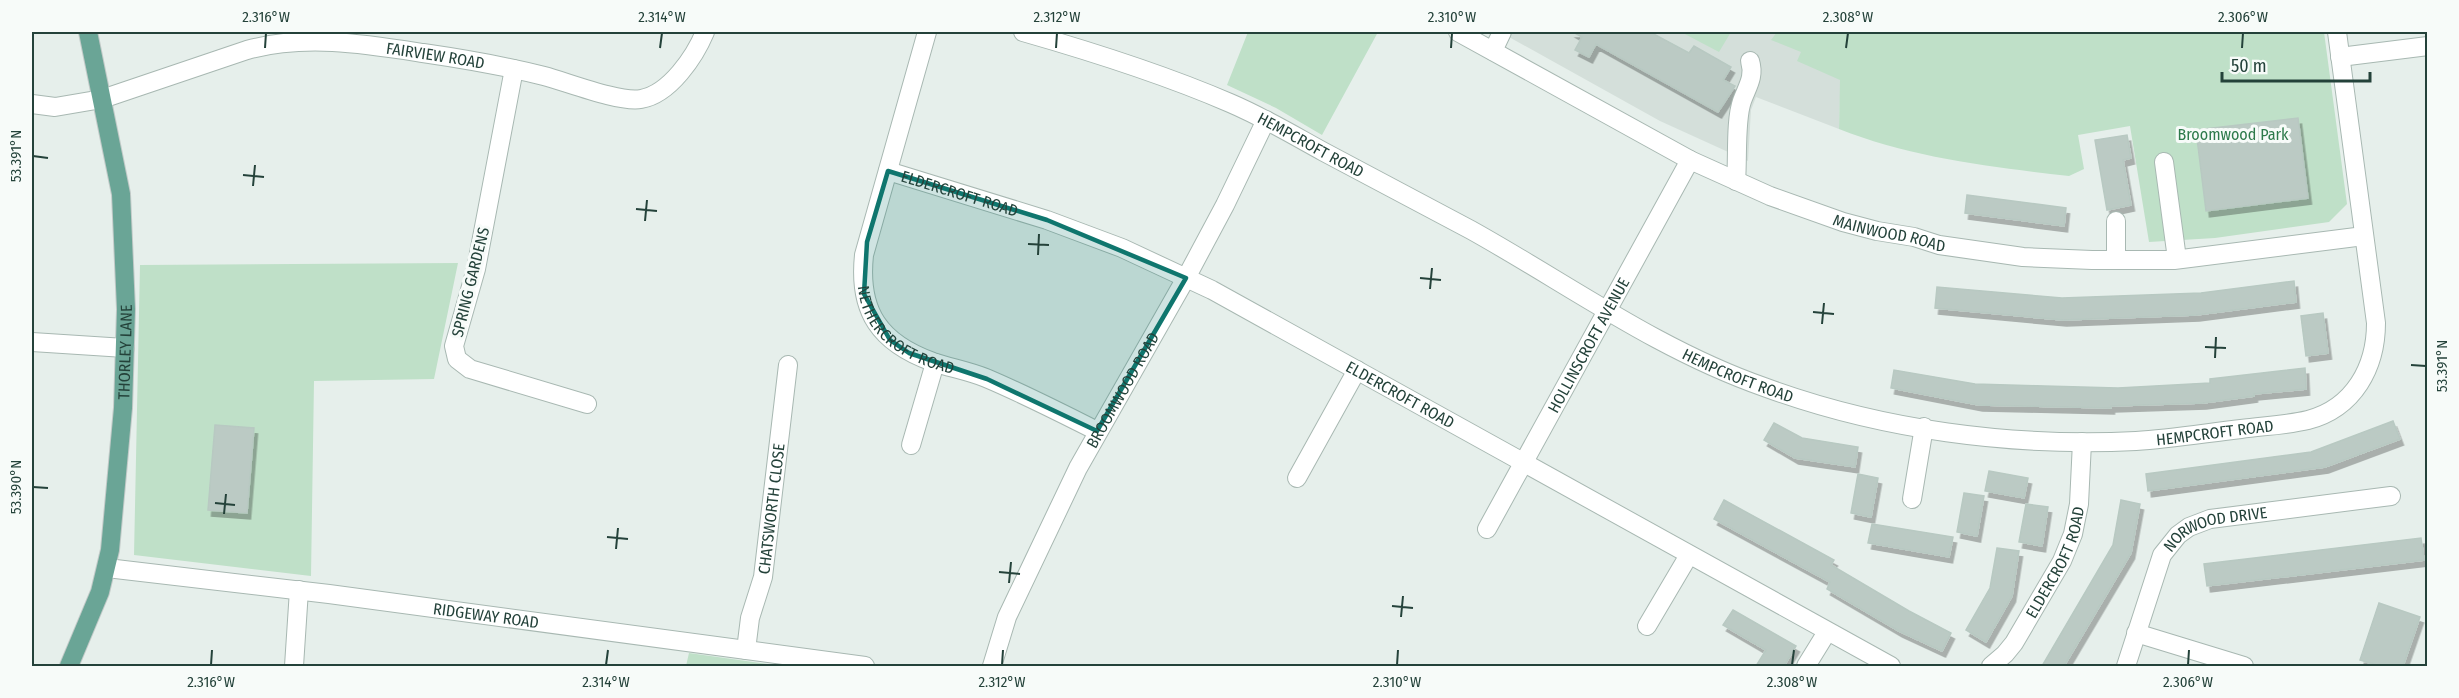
<svg xmlns="http://www.w3.org/2000/svg" width="2459" height="698" font-family="'Fira Sans Condensed',sans-serif">
<style>
.built{fill:#d4dfda}
.green{fill:#bfe0c8}
.building{fill:#bbcac4;stroke:#b8c9c2;stroke-width:1.5;filter:url(#shadow)}
.lines{fill:none;stroke-linecap:round;stroke-linejoin:round}
.minor-casing{stroke:#a8b8b2;stroke-width:20}
.major-casing{stroke:#c2cac8;stroke-width:20}
.minor{stroke:#fff;stroke-width:18}
.major{stroke:#6aa596;stroke-width:18}
.marked{fill:#0f766e;fill-opacity:0.2;stroke:#0f766e;stroke-width:4.5;stroke-linejoin:round}
.ticks{fill:none;stroke:#24423a;stroke-width:2}
.labels{text-anchor:middle;stroke-width:6;stroke-linejoin:round;paint-order:stroke}
.street-label{font-size:16px;fill:#24423a;stroke:#f7fbf9}
.park-label{font-size:16px;fill:#2d7a4b;stroke:#f7fbf9}
.neatline{fill:none;stroke:#24423a;stroke-width:2}
.ticks-label{font-size:15px;text-anchor:middle;fill:#24423a}
</style>
<defs>
<filter id="shadow"><feDropShadow dx="3.5" dy="6" stdDeviation="0" flood-color="#0004"/></filter>
</defs>
<rect width="100%" height="100%" fill="#e6efeb"/>
<!-- built -->
<path class="built" d="M 1500,32 L 1842,32 L 1839,129 L 1756,97 L 1751,110 L 1748,161 L 1660,121 Z"/>
<!-- green -->
<path class="green" d="M 1248,32 L 1378,32 L 1322,135 L 1276,108 L 1227,85 Z
M 1681,32 L 1731,32 L 1719,52 Z
M 1777,32 L 2324,32 L 2347,204 L 2329,222 L 2215,238 L 2149,242 L 2130,126 L 2078,135 L 2084,169 L 2069,176 C 1991,167 1912,158 1839,129 L 1840,80 L 1797,61 L 1801,52 L 1771,40 Z
M 458,263 L 434,379 L 314,381 L 311,576 L 134,555 L 140,265 Z
M 689,653 L 774,665 L 686,666 Z"/>
<!-- building -->
<path class="building" d="M 1573,32 L 1650,32 L 1689,53 L 1694,46 L 1731,67 L 1723,80 L 1735,86 L 1718,112 L 1596,44 L 1589,57 L 1575,50 L 1582,37 Z
M 2298,118 L 2308,198 L 2206,211 L 2196,130 Z
M 2127,135 L 2131,158 L 2123,160 L 2131,205 L 2107,210 L 2095,140 Z
M 1967,195 L 2066,208 L 2064,226 L 1965,213 Z
M 2294,281 L 2296,302 L 2196,315 L 2063,320 L 1935,308 L 1937,287 L 2062,298 L 2201,293 Z
M 2323,313 L 2328,353 L 2306,356 L 2301,316 Z
M 2305,368 L 2306,389 L 2254,394 L 2254,396 L 2203,403 L 2111,406 L 2111,408 L 1979,405 L 1891,388 L 1894,370 L 1975,384 L 2118,388 L 2210,383 L 2210,379 Z
M 2393,421 L 2400,439 L 2325,467 L 2148,491 L 2146,474 L 2311,452 Z
M 1774,423 L 1802,438 L 1858,447 L 1855,467 L 1795,458 L 1764,440 Z
M 215,425 L 254,428 L 247,513 L 208,510 Z
M 1989,471 L 2028,478 L 2024,498 L 1985,491 Z
M 1858,474 L 1878,478 L 1871,517 L 1851,513 Z
M 1964,493 L 1984,496 L 1977,536 L 1957,532 Z
M 1724,500 L 1834,560 L 1831,565 L 1909,611 L 1951,633 L 1942,651 L 1899,631 L 1827,589 L 1830,582 L 1714,519 Z
M 2121,500 L 2140,504 L 2131,553 L 2064,666 L 2042,666 L 2113,545 Z
M 2026,504 L 2048,507 L 2042,546 L 2019,542 Z
M 1872,524 L 1953,537 L 1949,557 L 1868,543 Z
M 2421,538 L 2424,560 L 2207,586 L 2204,564 Z
M 1997,548 L 2019,551 L 2012,596 L 1986,642 L 1966,630 L 1990,588 Z
M 2379,603 L 2420,617 L 2403,666 L 2380,666 L 2360,660 Z
M 1733,610 L 1796,646 L 1784,666 L 1756,666 L 1766,650 L 1723,625 Z"/>
<g class="lines">
<defs>
<g id="minor">
<path id="s1" d="M 927,32 L 864,255 C 858,312 880,343 933,362 C 951,368 969,371 986,378 C 1024,394 1061,413 1097,431"/>
<path id="s2" d="M 1023,32 C 1093,52 1163,74 1230,103 C 1263,117 1293,135 1324,152 C 1373,178 1422,204 1471,230 C 1568,284 1658,350 1764,387 C 1881,430 2011,447 2136,441 C 2171,439 2206,433 2241,429 C 2263,426 2287,425 2308,420 C 2354,408 2376,367 2376,323 L 2337,32"/>
<path id="s3" d="M 1458,32 L 1690,160 L 1770,196 L 1843,222 L 1877,231 L 1914,237 L 1939,245 L 2023,257 L 2092,260 L 2174,260 L 2364,236"/>
<path d="M 1493,51 L 1502,32"/>
<path d="M 2340,57 L 2428,46"/>
<path d="M 514,69 L 476,269 L 454,346 L 457,359 L 470,369 L 587,404"/>
<path id="s4" d="M 32,104 L 55,107 L 102,99 L 247,50 C 305,34 365,44 423,53 C 464,59 505,66 544,76 C 567,82 620,103 641,99 C 670,94 695,56 705,32"/>
<path d="M 2164,162 L 2177,259"/>
<path id="s5" d="M 888,171 L 1047,220 L 1122,248 L 1212,290 L 1891,666"/>
<path d="M 1736,181 C 1738,159 1735,121 1742,101 C 1747,87 1755,77 1750,61"/>
<path d="M 2116,260 L 2116,221"/>
<path d="M 32,342 L 125,348"/>
<path d="M 911,445 L 935,363"/>
<path d="M 1297,478 L 1357,370"/>
<path d="M 1912,499 L 1924,427"/>
<path id="s6" d="M 1487,529 L 1690,160"/>
<path id="s7" d="M 107,568 L 329,594 L 865,666"/>
<path d="M 1647,626 L 1689,555"/>
<path d="M 2136,633 L 2244,666"/>
<path id="s8" d="M 746,650 L 750,618 L 763,577 L 788,365"/>
<path d="M 294,666 L 299,590"/>
<path id="s9" d="M 992,666 L 1007,617 L 1078,468 L 1186,278 L 1225,205 L 1266,120"/>
<path d="M 1806,666 L 1827,632"/>
<path id="s10" d="M 1991,666 L 2005,654 L 2014,643 L 2062,561 L 2073,534 L 2079,504 L 2082,442"/>
<path id="s11" d="M 2126,666 L 2162,555 L 2178,535 L 2189,527 L 2210,519 L 2391,496"/>
</g>
<g id="major">
<path id="s12" d="M 69,666 L 100,592 L 110,550 L 123,408 L 126,309 L 121,194 L 88,32"/>
</g>
</defs>
<!-- minor casing -->
<use href="#minor" class="minor-casing"/>
<!-- major casing -->
<use href="#major" class="major-casing"/>
<!-- minor -->
<use href="#minor" class="minor"/>
<!-- major -->
<use href="#major" class="major"/>
</g>
<!-- marked area -->
<path class="marked" d="M 888,171 L 1047,220 L 1186,278 L 1097,431 L 987,379 L 909,353 L 890,340 L 864,294 L 867,242 Z"/>
<!-- ticks -->
<path class="ticks" d="M 265,48 L 266,33M 660,48 L 662,33M 1056,48 L 1057,33M 1451,48 L 1452,33M 1846,48 L 1848,33M 2242,48 L 2243,33M 33,156 L 48,158M 243,175 L 264,177M 253,186 L 255,165M 636,209 L 657,211M 645,221 L 647,200M 1028,244 L 1049,245M 1038,255 L 1039,234M 1420,278 L 1441,280M 1430,289 L 1432,268M 1813,312 L 1834,314M 1822,324 L 1824,303M 2205,347 L 2226,348M 2215,358 L 2216,337M 2411,365 L 2426,366M 33,487 L 48,488M 215,503 L 235,505M 224,514 L 226,494M 607,537 L 628,539M 616,549 L 618,528M 999,572 L 1020,574M 1009,583 L 1011,562M 1392,606 L 1413,608M 1401,617 L 1403,596M 211,665 L 212,650M 606,665 L 608,650M 1002,665 L 1003,650M 1397,665 L 1398,650M 1792,665 L 1794,650M 2188,665 L 2189,650"/>
<g class="labels">
<!-- street labels -->
<g class="street-label">
<text dy="6" stroke="none"><textPath href="#s4" startOffset="414">FAIRVIEW ROAD</textPath></text>
<text dy="6" stroke="none"><textPath href="#s2" startOffset="310">HEMPCROFT ROAD</textPath></text>
<text dy="6" stroke="none"><textPath href="#s5" startOffset="75">ELDERCROFT ROAD</textPath></text>
<text dy="6" stroke="none"><textPath href="#s3" startOffset="478">MAINWOOD ROAD</textPath></text>
<text transform="translate(470 282) rotate(-76)" y="6">SPRING GARDENS</text>
<text dy="6" stroke="none"><textPath href="#s1" startOffset="328">NETHERCROFT ROAD</textPath></text>
<text dy="6" stroke="none"><textPath href="#s6" startOffset="210">HOLLINSCROFT AVENUE</textPath></text>
<text dy="6" stroke="none"><textPath href="#s12" startOffset="322">THORLEY LANE</textPath></text>
<text dy="6" stroke="none"><textPath href="#s2" startOffset="796">HEMPCROFT ROAD</textPath></text>
<text dy="6" stroke="none"><textPath href="#s9" startOffset="306">BROOMWOOD ROAD</textPath></text>
<text dy="6" stroke="none"><textPath href="#s5" startOffset="561">ELDERCROFT ROAD</textPath></text>
<text dy="6" stroke="none"><textPath href="#s2" startOffset="1282">HEMPCROFT ROAD</textPath></text>
<text dy="6" stroke="none"><textPath href="#s8" startOffset="144">CHATSWORTH CLOSE</textPath></text>
<text dy="6" stroke="none"><textPath href="#s11" startOffset="180">NORWOOD DRIVE</textPath></text>
<text dy="6" stroke="none"><textPath href="#s10" startOffset="124">ELDERCROFT ROAD</textPath></text>
<text dy="6" stroke="none"><textPath href="#s7" startOffset="382">RIDGEWAY ROAD</textPath></text>
</g>
<!-- park labels -->
<g class="park-label">
<text x="2233" y="140">Broomwood Park</text>
</g>
</g>
<!-- border -->
<rect width="2459" height="698" fill="none" stroke="#f7fbf9" stroke-width="66"/>
<!-- scale -->
<path d="M2222 72v9h148v-9" fill="none" stroke="#24423a" stroke-width="3"/>
<text x="2231" y="72" font-size="18" fill="#24423a" stroke="#f7fbf9" stroke-width="4.5" paint-order="stroke">50 m</text>
<rect x="33" y="33" width="2393" height="632" class="neatline"/>
<g class="ticks-label">
<text x="266" y="22">2.316°W</text>
<text x="662" y="22">2.314°W</text>
<text x="1057" y="22">2.312°W</text>
<text x="1452" y="22">2.310°W</text>
<text x="1848" y="22">2.308°W</text>
<text x="2243" y="22">2.306°W</text>
<text transform="translate(16 156) rotate(-90)" y="5">53.391°N</text>
<text transform="translate(2442 366) rotate(-90)" y="5">53.391°N</text>
<text transform="translate(16 487) rotate(-90)" y="5">53.390°N</text>
<text x="211" y="687">2.316°W</text>
<text x="606" y="687">2.314°W</text>
<text x="1002" y="687">2.312°W</text>
<text x="1397" y="687">2.310°W</text>
<text x="1792" y="687">2.308°W</text>
<text x="2188" y="687">2.306°W</text>
</g>
</svg>
